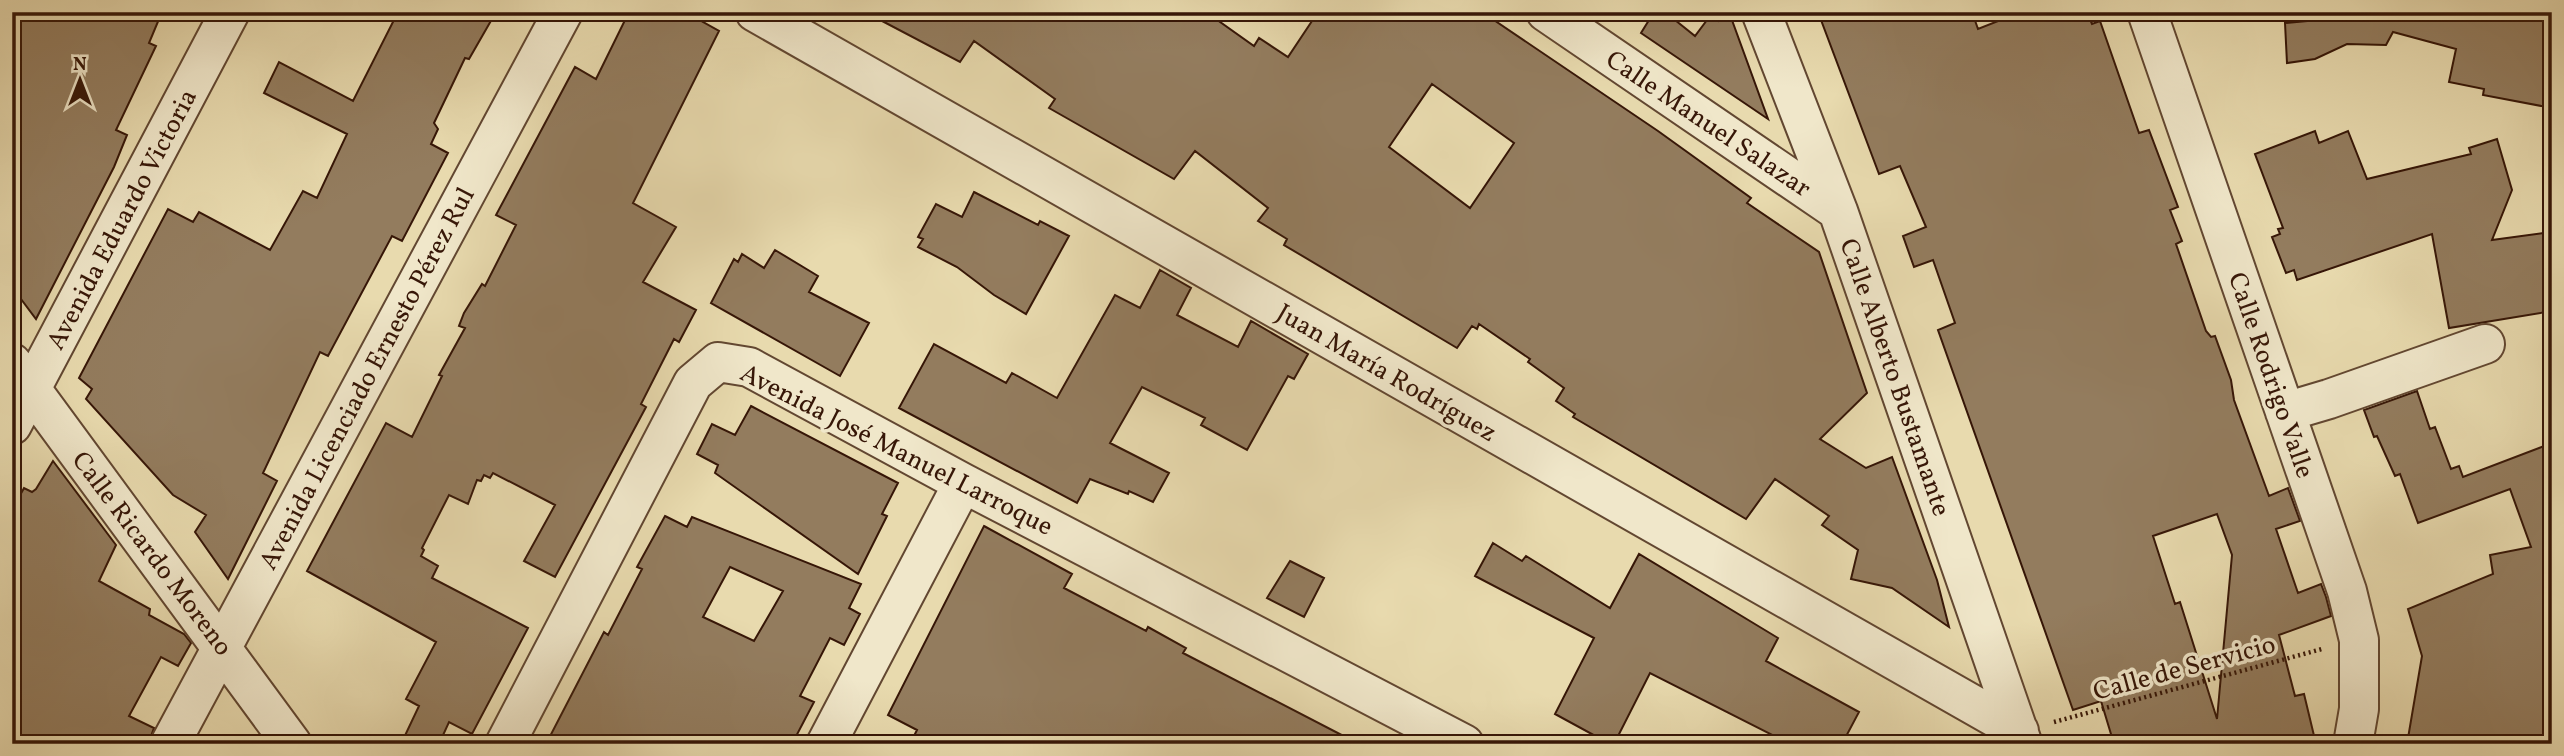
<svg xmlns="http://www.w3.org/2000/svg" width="2564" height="756" font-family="Vollkorn,serif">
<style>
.building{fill:#937c5e;stroke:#361607;stroke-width:2;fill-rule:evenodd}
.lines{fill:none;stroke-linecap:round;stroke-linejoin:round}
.minor-casing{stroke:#624731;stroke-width:42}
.path{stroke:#361607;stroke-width:4.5;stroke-dasharray:2 3.5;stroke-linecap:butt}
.minor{stroke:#f0e7ca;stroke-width:38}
.labels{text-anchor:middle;stroke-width:7;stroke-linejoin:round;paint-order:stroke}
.street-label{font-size:26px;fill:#361607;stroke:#f0e7ca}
</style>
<rect width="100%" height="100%" fill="#e8daae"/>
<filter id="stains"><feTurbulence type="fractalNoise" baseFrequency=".00286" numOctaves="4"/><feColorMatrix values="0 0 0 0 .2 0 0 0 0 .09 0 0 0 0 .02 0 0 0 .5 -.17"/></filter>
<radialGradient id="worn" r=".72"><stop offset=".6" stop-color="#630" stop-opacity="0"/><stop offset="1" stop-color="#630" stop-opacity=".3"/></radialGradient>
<!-- building -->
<path class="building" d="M 12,12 L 162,12 L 149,43 L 156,46 L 116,130 L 127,135 L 114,167 L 36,319 L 12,287 Z
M 398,12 L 496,12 L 469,59 L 465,58 L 434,123 L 438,129 L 431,144 L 448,153 L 402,241 L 392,236 L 328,356 L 320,352 L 263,473 L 277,481 L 228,579 L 195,532 L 206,515 L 173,495 L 86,399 L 92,389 L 79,378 L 168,209 L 193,222 L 199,212 L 270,250 L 303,191 L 317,198 L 347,134 L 264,93 L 279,62 L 353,101 Z
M 629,12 L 685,12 L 719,31 L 633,203 L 676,227 L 643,282 L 696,310 L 679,342 L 674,339 L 641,404 L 646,407 L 555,577 L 524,561 L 555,505 L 493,473 L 490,478 L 484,475 L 481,481 L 477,480 L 468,504 L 449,495 L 422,548 L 424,550 L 421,556 L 438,566 L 432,578 L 528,628 L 472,734 L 449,722 L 439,744 L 401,744 L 419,706 L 406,699 L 436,642 L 307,571 L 386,423 L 412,437 L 442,376 L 439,375 L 465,328 L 459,326 L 464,313 L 482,284 L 485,286 L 516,225 L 496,215 L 575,67 L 596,79 Z
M 865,12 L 1206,12 L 1254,46 L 1259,38 L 1288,57 L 1318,12 L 1482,12 L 1658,131 L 1751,198 L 1747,203 L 1819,252 L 1867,393 L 1820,439 L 1866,468 L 1892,457 L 1937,580 L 1949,627 L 1892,588 L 1851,579 L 1858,550 L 1822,525 L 1829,516 L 1775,479 L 1746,519 L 1573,417 L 1575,414 L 1556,401 L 1564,388 L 1528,362 L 1530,359 L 1479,324 L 1477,329 L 1472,326 L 1457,348 L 1284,245 L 1287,239 L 1258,221 L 1268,208 L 1195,151 L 1174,179 L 1049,108 L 1055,99 L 974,41 L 960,62 ZM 1432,84 L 1514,143 L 1470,208 L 1389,147 Z
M 1654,12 L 1665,12 L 1695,36 L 1710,16 L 1718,21 L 1724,12 L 1729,12 L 1768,119 L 1641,33 Z
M 1818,12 L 1972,12 L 1978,29 L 2021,12 L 2087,12 L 2092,24 L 2100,21 L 2139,133 L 2149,130 L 2178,207 L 2170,210 L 2182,241 L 2176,244 L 2206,331 L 2211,337 L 2215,336 L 2231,380 L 2234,400 L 2269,496 L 2288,488 L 2300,521 L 2276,529 L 2298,593 L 2321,584 L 2326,597 L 2331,616 L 2279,635 L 2295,696 L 2304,694 L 2316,744 L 2114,744 L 2101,701 L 2073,710 L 1938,330 L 1955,323 L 1933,260 L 1914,267 L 1903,236 L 1926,227 L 1900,166 L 1879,174 ZM 2217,514 L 2232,555 L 2217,719 L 2180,602 L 2175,604 L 2153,536 Z
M 2350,12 L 2552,12 L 2552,108 L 2483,95 L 2484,89 L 2449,82 L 2456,49 L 2393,32 L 2386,45 L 2347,44 L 2315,59 L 2287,63 L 2285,23 L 2350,17 Z
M 2315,131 L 2319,143 L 2348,131 L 2367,179 L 2471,154 L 2469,148 L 2497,139 L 2512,190 L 2492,240 L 2552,232 L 2552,311 L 2449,328 L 2432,234 L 2297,280 L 2294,270 L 2286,273 L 2272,237 L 2280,234 L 2278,229 L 2283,228 L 2255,154 Z
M 974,192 L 1038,225 L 1040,221 L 1069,236 L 1026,314 L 994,295 L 957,267 L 918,247 L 923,239 L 918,237 L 936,204 L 962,217 Z
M 775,250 L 818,276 L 809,292 L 869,323 L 840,376 L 711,303 L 734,259 L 738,262 L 742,254 L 764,268 Z
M 1160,270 L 1191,288 L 1177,315 L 1238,347 L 1251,321 L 1308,354 L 1294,379 L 1288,376 L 1247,450 L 1201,425 L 1205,418 L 1142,387 L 1110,443 L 1169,473 L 1153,502 L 1129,491 L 1128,494 L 1090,479 L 1077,503 L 899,408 L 934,344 L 1006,383 L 1012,373 L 1057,398 L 1115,295 L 1140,308 Z
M 2417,391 L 2430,429 L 2435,427 L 2451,469 L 2459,466 L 2463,477 L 2552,443 L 2552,744 L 2407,744 L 2422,656 L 2408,609 L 2493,574 L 2490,555 L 2531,547 L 2510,489 L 2418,523 L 2400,474 L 2395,476 L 2377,436 L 2374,437 L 2364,410 Z
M 751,406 L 898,483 L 882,514 L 887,516 L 858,574 L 715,473 L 718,465 L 697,454 L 712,424 L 735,435 Z
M 53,461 L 116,545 L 99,581 L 150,609 L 149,615 L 184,634 L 191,643 L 178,666 L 161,657 L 129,716 L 154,728 L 148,744 L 12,744 L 12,510 L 24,488 L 32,492 L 36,489 Z
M 665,516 L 687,527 L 692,517 L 861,584 L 849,608 L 860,614 L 844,645 L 830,638 L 800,696 L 814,702 L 792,744 L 546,744 L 604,632 L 608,635 L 642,569 L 637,567 ZM 730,567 L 783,591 L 754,641 L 703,617 Z
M 984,526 L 1072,574 L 1064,588 L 1146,631 L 1148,627 L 1186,648 L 1183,653 L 1359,744 L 910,744 L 917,730 L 888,715 Z
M 1493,543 L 1522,561 L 1526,556 L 1610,608 L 1639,554 L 1778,638 L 1766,661 L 1859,712 L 1842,744 L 1790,744 L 1650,673 L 1614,744 L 1610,744 L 1555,714 L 1594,638 L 1475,576 Z
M 1290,561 L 1324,578 L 1304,617 L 1267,598 Z"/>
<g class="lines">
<defs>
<path id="minor" d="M 755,12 L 2019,731
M 1546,12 L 1838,211
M 1761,12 L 1838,211 L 2022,742
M 2147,12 L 2347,591 L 2359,640 L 2359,709 L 2353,744
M 12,363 L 292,744
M 2285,412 L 2329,399 L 2485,344
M 12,425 L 230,12
M 170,744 L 563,12
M 505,744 L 693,383 L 718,362 L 749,367 L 963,483 L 1464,744
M 826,744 L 963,483"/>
</defs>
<!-- minor casing -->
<use href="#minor" class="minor-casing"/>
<!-- path -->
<path class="path" d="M 2054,722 L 2322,649"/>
<!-- minor -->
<use href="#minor" class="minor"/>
</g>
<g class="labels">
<!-- street labels -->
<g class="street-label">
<text transform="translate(1709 123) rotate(34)" y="9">Calle Manuel Salazar</text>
<text transform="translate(121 219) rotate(-62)" y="9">Avenida Eduardo Victoria</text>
<text transform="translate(1387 372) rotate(30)" y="9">Juan María Rodríguez</text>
<text transform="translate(2272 375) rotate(71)" y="9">Calle Rodrigo Valle</text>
<text transform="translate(1896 377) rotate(71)" y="9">Calle Alberto Bustamante</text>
<text transform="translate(366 378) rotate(-62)" y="9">Avenida Licenciado Ernesto Pérez Rul</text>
<text transform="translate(897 449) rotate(27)" y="9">Avenida José Manuel Larroque</text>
<text transform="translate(153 553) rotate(53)" y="9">Calle Ricardo Moreno</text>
<text transform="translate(2184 667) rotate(-15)" y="9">Calle de Servicio</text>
</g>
</g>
<!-- margin -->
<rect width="2564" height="756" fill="none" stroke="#e8daae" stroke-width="42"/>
<rect x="14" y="14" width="2536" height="728" fill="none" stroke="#361607" stroke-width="3.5"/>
<rect x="21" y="21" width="2522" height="714" fill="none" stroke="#361607" stroke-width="2"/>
<!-- north arrow -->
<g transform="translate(80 80)" stroke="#f0e7ca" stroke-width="5" paint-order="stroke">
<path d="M0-5L12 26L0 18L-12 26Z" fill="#361607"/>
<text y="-10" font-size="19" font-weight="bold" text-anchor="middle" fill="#361607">N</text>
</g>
<rect width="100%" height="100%" filter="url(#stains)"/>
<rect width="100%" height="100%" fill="url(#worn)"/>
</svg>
